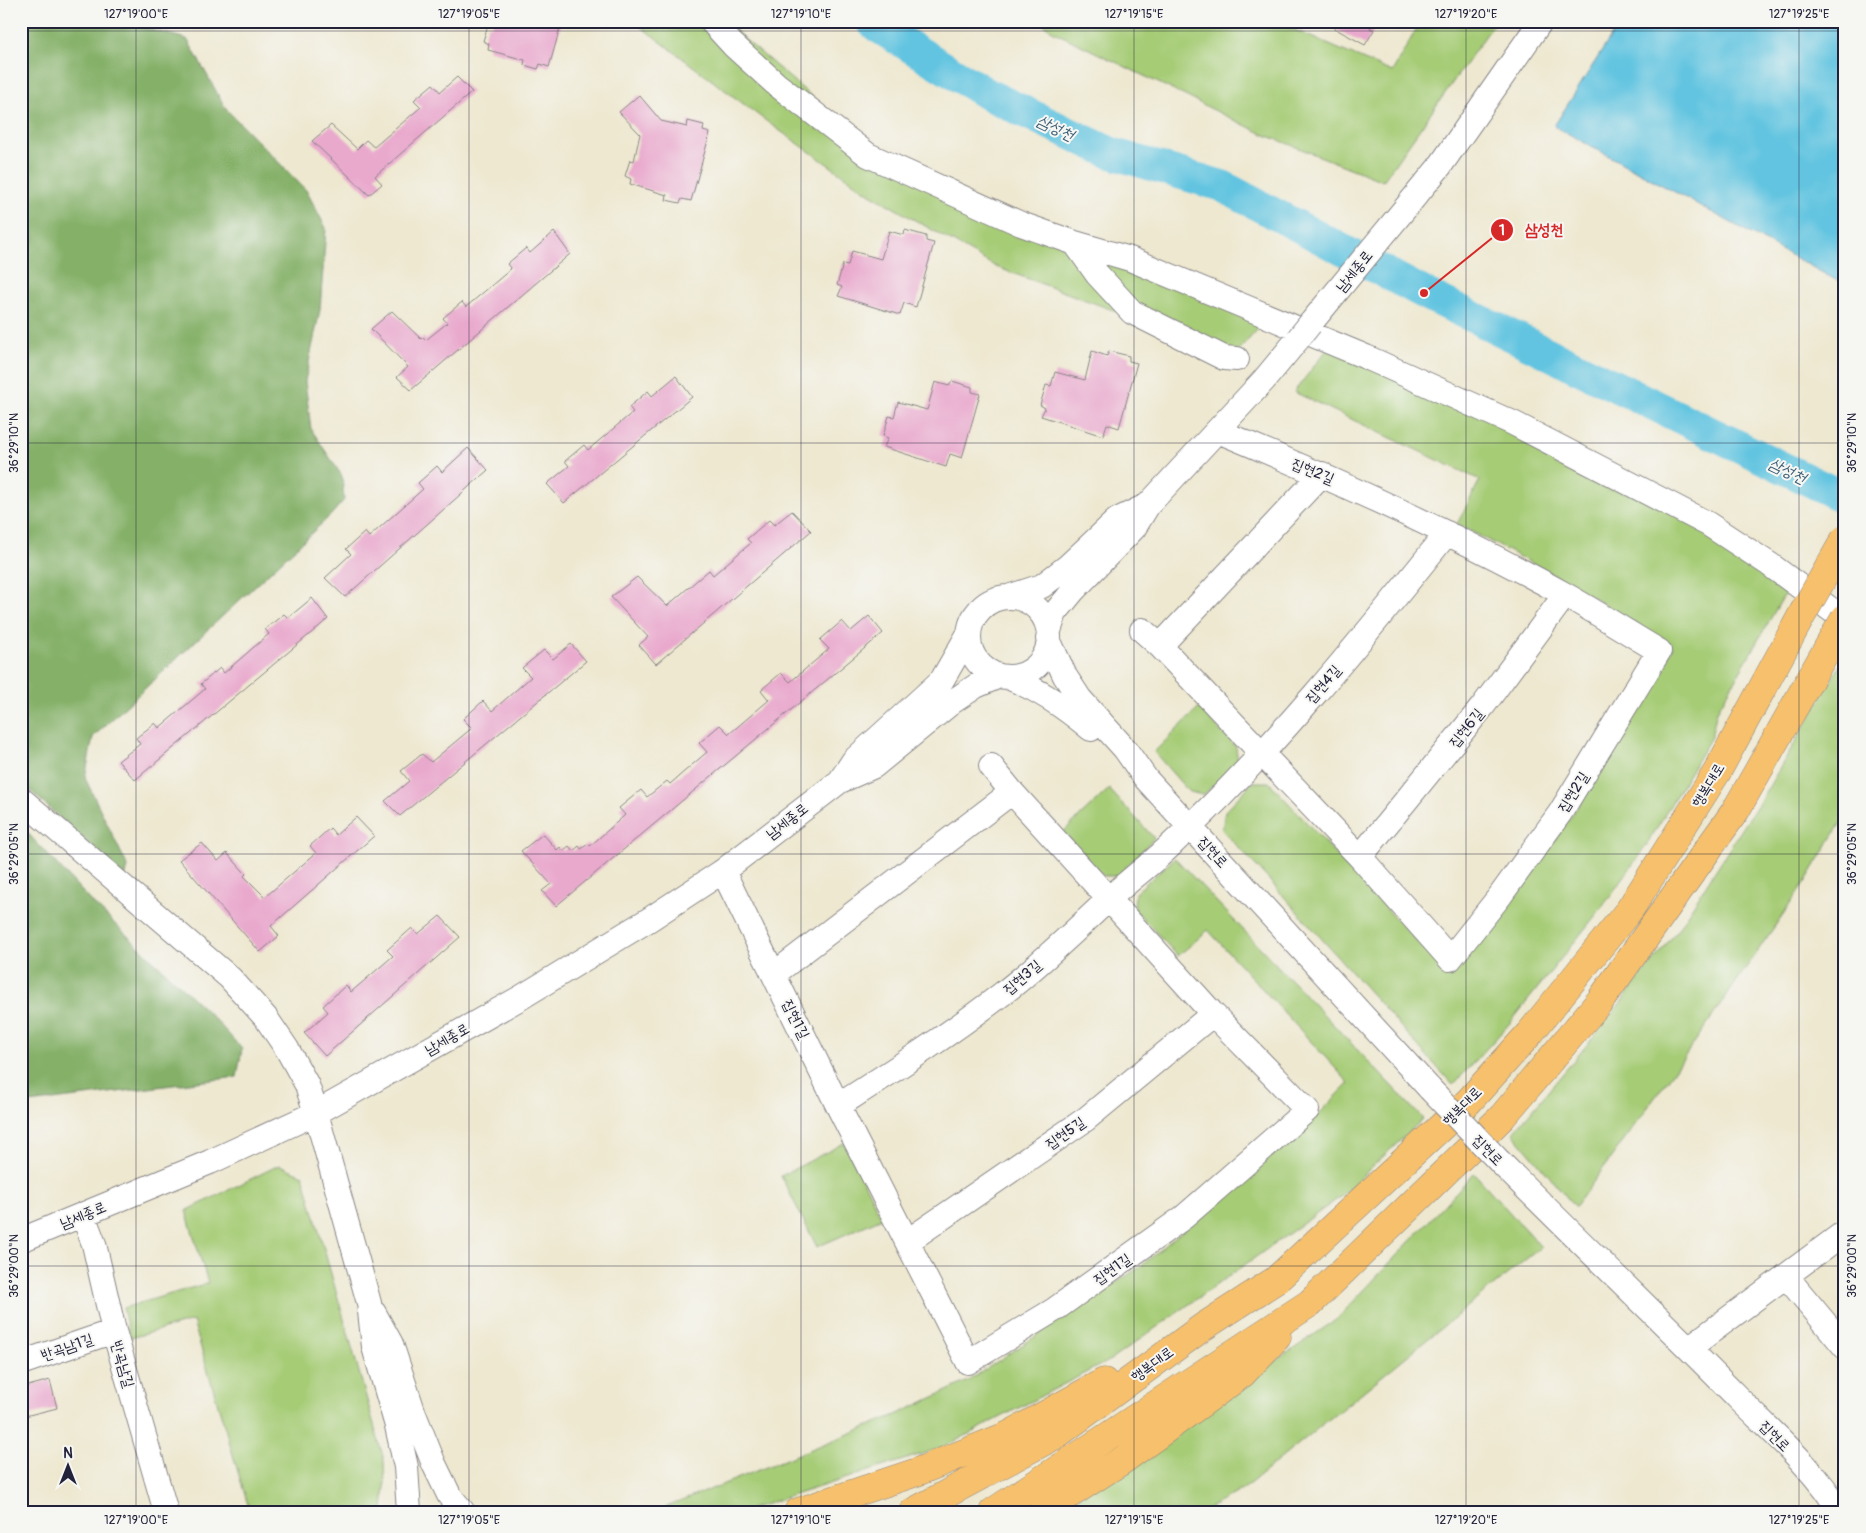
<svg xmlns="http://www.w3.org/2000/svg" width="1866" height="1533" font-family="Pangolin,'Poor Story',sans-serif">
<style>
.green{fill:#a6cc76;stroke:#647758}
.forest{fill:#84b067;stroke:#536951}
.water{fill:#62c4e0;stroke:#42738e}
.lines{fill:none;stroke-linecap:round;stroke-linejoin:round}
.river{stroke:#62c4e0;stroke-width:32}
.building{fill:#e9a9cd}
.minor-casing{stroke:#888586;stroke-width:26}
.highway-casing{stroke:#888586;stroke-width:29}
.minor{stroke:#fff;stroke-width:24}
.highway{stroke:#f7c06c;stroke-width:28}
.minor-bridge-casing{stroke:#888586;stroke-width:26;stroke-linecap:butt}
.highway-bridge-casing{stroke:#888586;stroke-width:29;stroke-linecap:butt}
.minor-bridge{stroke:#fff;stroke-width:24}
.highway-bridge{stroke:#f7c06c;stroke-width:28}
.ticks{fill:none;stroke:#22223b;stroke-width:1;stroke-opacity:0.45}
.labels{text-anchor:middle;stroke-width:4;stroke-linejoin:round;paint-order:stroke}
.street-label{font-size:15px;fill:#22223b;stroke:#f6f6f2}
.water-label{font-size:16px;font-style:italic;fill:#385b75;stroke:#f6f6f2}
.leader{fill:none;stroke:#d62828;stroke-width:2}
.callout-dot{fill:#d62828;stroke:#f6f6f2;stroke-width:2}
.mark-label{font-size:15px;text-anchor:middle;font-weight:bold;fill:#fff}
.callout-label{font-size:16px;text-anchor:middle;font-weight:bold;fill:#d62828;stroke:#f6f6f2;stroke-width:4;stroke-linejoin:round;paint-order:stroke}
.neatline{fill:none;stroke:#22223b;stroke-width:2}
.ticks-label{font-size:12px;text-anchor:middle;fill:#22223b}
</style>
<rect width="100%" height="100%" fill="#f6f6f2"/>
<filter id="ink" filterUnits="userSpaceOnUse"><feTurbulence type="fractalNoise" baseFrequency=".02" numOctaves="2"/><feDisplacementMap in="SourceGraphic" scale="10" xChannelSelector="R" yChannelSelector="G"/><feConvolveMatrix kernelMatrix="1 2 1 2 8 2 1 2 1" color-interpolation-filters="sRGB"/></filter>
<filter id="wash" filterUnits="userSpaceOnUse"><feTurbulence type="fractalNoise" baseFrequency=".0096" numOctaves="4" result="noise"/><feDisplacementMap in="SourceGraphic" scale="20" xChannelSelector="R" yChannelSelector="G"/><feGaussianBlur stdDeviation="1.12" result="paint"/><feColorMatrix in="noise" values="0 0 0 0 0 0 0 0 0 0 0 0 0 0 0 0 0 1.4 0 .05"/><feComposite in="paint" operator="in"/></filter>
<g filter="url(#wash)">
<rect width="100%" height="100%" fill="#eee8d0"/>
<!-- green -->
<path class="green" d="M 633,21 L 727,21 L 741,36 L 844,124 L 988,216 L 1272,313 L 1235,355 L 996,267 L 870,194 L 766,121 Z
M 1039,21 L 1274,21 L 1392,72 L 1421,21 L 1496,21 L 1383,181 L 1263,134 L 1054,32 Z
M 1329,347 L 1584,458 L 1790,585 L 1717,711 L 1711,737 L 1646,846 L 1603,906 L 1510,1023 L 1453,1085 L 1259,869 L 1222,830 L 1225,811 L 1253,782 L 1269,782 L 1448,975 L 1533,872 L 1609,761 L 1673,647 L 1573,585 L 1457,524 L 1480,480 L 1294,392 Z
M 1845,657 L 1845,816 L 1806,881 L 1683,1059 L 1575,1207 L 1513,1133 L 1596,1034 L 1676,932 L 1767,790 Z
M 1199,708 L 1236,747 L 1238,763 L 1203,795 L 1189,792 L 1154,752 Z
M 1109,789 L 1154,838 L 1118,876 L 1104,876 L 1063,832 Z
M 1175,858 L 1423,1119 L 1339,1198 L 1112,1359 L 944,1447 L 741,1512 L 654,1512 L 896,1415 L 968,1381 L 1140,1267 L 1320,1113 L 1349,1083 L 1208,930 L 1178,956 L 1134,909 L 1135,893 Z
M 844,1143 L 882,1218 L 817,1247 L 781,1176 Z
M 279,1165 L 303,1175 L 384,1460 L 385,1487 L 383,1512 L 250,1512 L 193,1321 L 130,1338 L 123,1308 L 208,1283 L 186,1211 Z
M 1474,1173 L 1541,1247 L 1242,1490 L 1202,1512 L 1057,1512 L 1337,1319 Z"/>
<!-- forest -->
<path class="forest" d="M 21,21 L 134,21 L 137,26 L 187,39 L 226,109 L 306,190 L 326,228 L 320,310 L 305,381 L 311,429 L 342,476 L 344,500 L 331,515 L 93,737 L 85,778 L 128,867 L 125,878 L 21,782 Z
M 21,826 L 94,904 L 213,1017 L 242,1049 L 237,1077 L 21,1104 Z"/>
<!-- water -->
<path class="water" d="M 1621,21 L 1845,21 L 1845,285 L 1554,126 Z"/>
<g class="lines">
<!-- river -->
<path class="river" d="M 871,21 L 878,27 L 989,95 L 1111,153 L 1222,186 L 1424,293 L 1845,498"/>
</g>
<g id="blocks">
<!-- building -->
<path class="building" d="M 493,21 L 562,21 L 549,67 L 540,64 L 538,69 L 524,65 L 525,60 L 488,50 L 489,44 L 483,41 L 488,25 L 492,26 Z
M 1321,21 L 1373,21 L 1370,28 L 1374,30 L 1365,45 Z
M 457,77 L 472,92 L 375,176 L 382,184 L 369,195 L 312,141 L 331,125 L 357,149 L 366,140 L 374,147 L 421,107 L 414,100 L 433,84 L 440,92 Z
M 639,95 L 661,121 L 687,127 L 688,121 L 704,125 L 703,131 L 710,133 L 691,201 L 682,199 L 680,203 L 666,200 L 667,195 L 630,184 L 631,179 L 625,176 L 630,160 L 634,161 L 640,134 L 619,112 Z
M 905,230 L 926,236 L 926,241 L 934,243 L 916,307 L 904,303 L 900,315 L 838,296 L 842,287 L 837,285 L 843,264 L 848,265 L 852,251 L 881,259 L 889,231 L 904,235 Z
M 554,232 L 570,254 L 411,390 L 397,377 L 408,367 L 371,329 L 392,311 L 421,339 L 423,337 L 426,340 L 447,323 L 443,318 L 462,302 L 466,307 L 511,269 L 507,264 L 526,248 L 530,253 Z
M 1092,351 L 1107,356 L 1109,351 L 1129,356 L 1129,361 L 1137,363 L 1119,428 L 1107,424 L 1103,436 L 1041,416 L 1045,408 L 1040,405 L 1046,385 L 1051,386 L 1055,372 L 1085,380 Z
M 676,376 L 692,397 L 564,503 L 547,484 L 569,466 L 565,461 L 584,445 L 588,450 L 633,412 L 629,407 L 648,391 L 652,396 Z
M 952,381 L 972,387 L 972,392 L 980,394 L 962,458 L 950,454 L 946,467 L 884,447 L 888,438 L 883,436 L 889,416 L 894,417 L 898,402 L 927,410 L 935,382 L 949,386 Z
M 468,448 L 488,470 L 345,597 L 325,578 L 351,554 L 346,549 L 365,532 L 369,537 L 423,489 L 418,483 L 437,466 L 442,472 Z
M 792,511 L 811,531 L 656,664 L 639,645 L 648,637 L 611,597 L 637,577 L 667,606 L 709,570 L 713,575 L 751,543 L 747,539 L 769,520 L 774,525 Z
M 312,598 L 328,619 L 135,780 L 118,761 L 140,744 L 136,738 L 155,723 L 159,728 L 205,689 L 201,684 L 220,668 L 224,673 L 269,634 L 265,629 L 284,614 L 288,618 Z
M 869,616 L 883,633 L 556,906 L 542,891 L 551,884 L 521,851 L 543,834 L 557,850 L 560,847 L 563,851 L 569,846 L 573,851 L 579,846 L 581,849 L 588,844 L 590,846 L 625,815 L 619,808 L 641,790 L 647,797 L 667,781 L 670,784 L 707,752 L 699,743 L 720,725 L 729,734 L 769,700 L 761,690 L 781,673 L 790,682 L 829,649 L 820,640 L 842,621 L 851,631 Z
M 571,644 L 586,661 L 400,816 L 385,801 L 409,781 L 401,771 L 422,754 L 431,762 L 472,728 L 463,719 L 483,701 L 492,711 L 531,677 L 522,668 L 544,650 L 553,659 Z
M 356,817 L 374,836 L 271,926 L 279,936 L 260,952 L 179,860 L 202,843 L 218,861 L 227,853 L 246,874 L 244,876 L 265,897 L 316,853 L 310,846 L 330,828 L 336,835 Z
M 440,916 L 460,937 L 325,1056 L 304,1033 L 328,1012 L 323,1006 L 346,985 L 351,992 L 393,956 L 387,950 L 412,928 L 418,934 Z
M 50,1380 L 57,1408 L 21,1417 L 21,1388 Z"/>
</g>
</g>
<g filter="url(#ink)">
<use href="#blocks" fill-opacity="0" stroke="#888586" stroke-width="1"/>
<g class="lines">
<defs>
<path id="minor" d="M 711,21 L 733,45 L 776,84 L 868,155 L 1021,224 L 1075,243 L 1097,274 L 1132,312 L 1224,358 L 1237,359
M 1075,243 L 1130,259 L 1366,357 L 1513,423 L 1708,524 L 1769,564 L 1845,620
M 1310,324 L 1440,166 L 1541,21
M 1011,596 L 1042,586 L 1068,566 L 1117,520 L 1148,505
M969 637a40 40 0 1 1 80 0a40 40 0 1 1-80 0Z
M 1142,630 L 1160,646 L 1360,857 L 1450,959 L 1500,896 L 1560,813 L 1659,651 C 1627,632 1596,612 1564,594 C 1452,532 1336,480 1218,431
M 1049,631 L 1055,613 L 1073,591 L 1134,528 L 1148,505 L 1264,380 L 1298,339
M 968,635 L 942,680 L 854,760 L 840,781 L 874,766 L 952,702 L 976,686 L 999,676
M 1048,639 L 1065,676 L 1080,699 L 1125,749 L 1146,779 L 1430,1089
M 1160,646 L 1322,474
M 1008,677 C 1041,691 1063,706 1091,729
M 21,799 L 230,978 L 266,1018 L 287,1049 L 307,1085 L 316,1113 L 369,1303 L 374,1347 L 397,1426 L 406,1467 L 409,1512
M 1360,857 L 1483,706 L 1565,595
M 723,871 L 838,1106 L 968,1362 L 1054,1310 L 1184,1217 L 1307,1110 L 1213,1014 L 1012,792 L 991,766
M 774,974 L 1012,792
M 838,1106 C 894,1070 949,1035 1002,994 C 1040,965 1074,931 1109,899 C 1130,879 1153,863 1173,843 C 1274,749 1361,641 1447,533
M 1499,1161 C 1578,1241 1660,1318 1739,1399 C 1772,1432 1817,1471 1840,1512
M 83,1215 L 94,1244 L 114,1331 L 166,1512
M 21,1240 L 210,1162 L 316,1113 L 520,998 L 650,919 L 723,871 L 840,781
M 908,1241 L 1086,1119 L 1213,1014
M 1786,1276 L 1845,1347
M 374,1313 L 391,1344 L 414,1414 L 434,1464 L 449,1495 L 463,1512
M 1689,1348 L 1845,1232
M 21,1363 L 114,1331"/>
<path id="highway" d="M 798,1512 L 917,1472 L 1009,1435 L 1104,1382
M 913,1512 L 1056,1435 L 1203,1327 L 1276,1280 L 1469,1101 L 1530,1033 L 1630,909 L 1717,772 L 1803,613
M 993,1512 L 1310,1303 L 1502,1117 L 1600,1001 L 1736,810 L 1835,635
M 1042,1512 L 1123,1460 L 1242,1374 L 1277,1337"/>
</defs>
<!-- minor casing -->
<use href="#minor" class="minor-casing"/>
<!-- highway casing -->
<use href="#highway" class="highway-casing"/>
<!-- minor -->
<use href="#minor" class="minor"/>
<!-- highway -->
<use href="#highway" class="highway"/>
<defs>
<path id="minor-bridge" d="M 1298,339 L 1310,324
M 1430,1089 L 1499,1161"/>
<path id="highway-bridge" d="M 1803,613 L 1845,539
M 1835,635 L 1845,618"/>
</defs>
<!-- minor-bridge casing -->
<use href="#minor-bridge" class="minor-bridge-casing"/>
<!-- highway-bridge casing -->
<use href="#highway-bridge" class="highway-bridge-casing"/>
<!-- minor-bridge -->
<use href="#minor-bridge" class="minor-bridge"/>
<!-- highway-bridge -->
<use href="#highway-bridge" class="highway-bridge"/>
</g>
</g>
<!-- ticks -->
<path class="ticks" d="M 136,21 L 136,1512M 469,21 L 469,1512M 801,21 L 801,1512M 1134,21 L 1134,1512M 1466,21 L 1466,1512M 1799,21 L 1799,1512M 21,31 L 1845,31M 21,443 L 1845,443M 21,854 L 1845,854M 21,1266 L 1845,1266"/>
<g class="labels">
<!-- street labels -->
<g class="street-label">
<text transform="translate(1354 271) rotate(-51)" y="5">남세종로</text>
<text transform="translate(1313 471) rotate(23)" y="5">집현2길</text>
<text transform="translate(1323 684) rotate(-49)" y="5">집현4길</text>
<text transform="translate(1466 728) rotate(-51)" y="5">집현6길</text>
<text transform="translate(1708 785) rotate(-59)" y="5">행복대로</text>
<text transform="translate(1573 792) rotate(-58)" y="5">집현2길</text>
<text transform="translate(787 821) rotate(-38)" y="5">남세종로</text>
<text transform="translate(1213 852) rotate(48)" y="5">집현로</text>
<text transform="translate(1022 977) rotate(-40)" y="5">집현3길</text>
<text transform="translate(796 1019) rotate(64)" y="5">집현1길</text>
<text transform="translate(447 1039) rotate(-30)" y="5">남세종로</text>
<text transform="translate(1462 1106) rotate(-45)" y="5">행복대로</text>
<text transform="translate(1065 1133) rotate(-35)" y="5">집현5길</text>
<text transform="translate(1488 1150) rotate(46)" y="5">집현로</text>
<text transform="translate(83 1215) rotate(-22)" y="5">남세종로</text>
<text transform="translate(1112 1269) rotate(-35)" y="5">집현1길</text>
<text transform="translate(67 1347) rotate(-19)" y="5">반곡남1길</text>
<text transform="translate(123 1364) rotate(74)" y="5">반곡남길</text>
<text transform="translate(1152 1364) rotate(-36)" y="5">행복대로</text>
<text transform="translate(1775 1436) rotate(46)" y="5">집현로</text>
</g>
<!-- water labels -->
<g class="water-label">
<text transform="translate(1056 127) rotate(26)" y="6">삼성천</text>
<text transform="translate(1788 470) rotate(26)" y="6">삼성천</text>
</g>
</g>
<!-- callouts -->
<path class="leader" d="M1424 293L1502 230"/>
<g class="callout-dot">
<circle cx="1424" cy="293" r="5"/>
<circle cx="1502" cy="230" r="12"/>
</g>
<g class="mark-label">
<text x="1502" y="235">1</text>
</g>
<g class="callout-label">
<text x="1544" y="235">삼성천</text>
</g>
<!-- margin -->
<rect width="1866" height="1533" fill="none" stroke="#f6f6f2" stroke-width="55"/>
<!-- north arrow -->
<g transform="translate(68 1466)" stroke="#f6f6f2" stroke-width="4" paint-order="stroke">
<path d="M0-4L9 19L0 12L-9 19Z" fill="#22223b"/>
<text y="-8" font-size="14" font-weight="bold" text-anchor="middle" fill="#22223b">N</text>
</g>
<rect x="28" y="28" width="1810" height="1478" class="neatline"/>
<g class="ticks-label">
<text x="136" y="18">127°19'00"E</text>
<text x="469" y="18">127°19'05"E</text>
<text x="801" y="18">127°19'10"E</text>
<text x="1134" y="18">127°19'15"E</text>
<text x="1466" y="18">127°19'20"E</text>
<text x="1799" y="18">127°19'25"E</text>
<text transform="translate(14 443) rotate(-90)" y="4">36°29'10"N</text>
<text transform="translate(1852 443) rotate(-90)" y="4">36°29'10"N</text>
<text transform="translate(14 854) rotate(-90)" y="4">36°29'05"N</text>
<text transform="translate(1852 854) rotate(-90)" y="4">36°29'05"N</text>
<text transform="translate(14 1266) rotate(-90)" y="4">36°29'00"N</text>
<text transform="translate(1852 1266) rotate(-90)" y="4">36°29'00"N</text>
<text x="136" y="1524">127°19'00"E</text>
<text x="469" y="1524">127°19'05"E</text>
<text x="801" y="1524">127°19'10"E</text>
<text x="1134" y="1524">127°19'15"E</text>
<text x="1466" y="1524">127°19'20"E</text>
<text x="1799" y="1524">127°19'25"E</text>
</g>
</svg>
